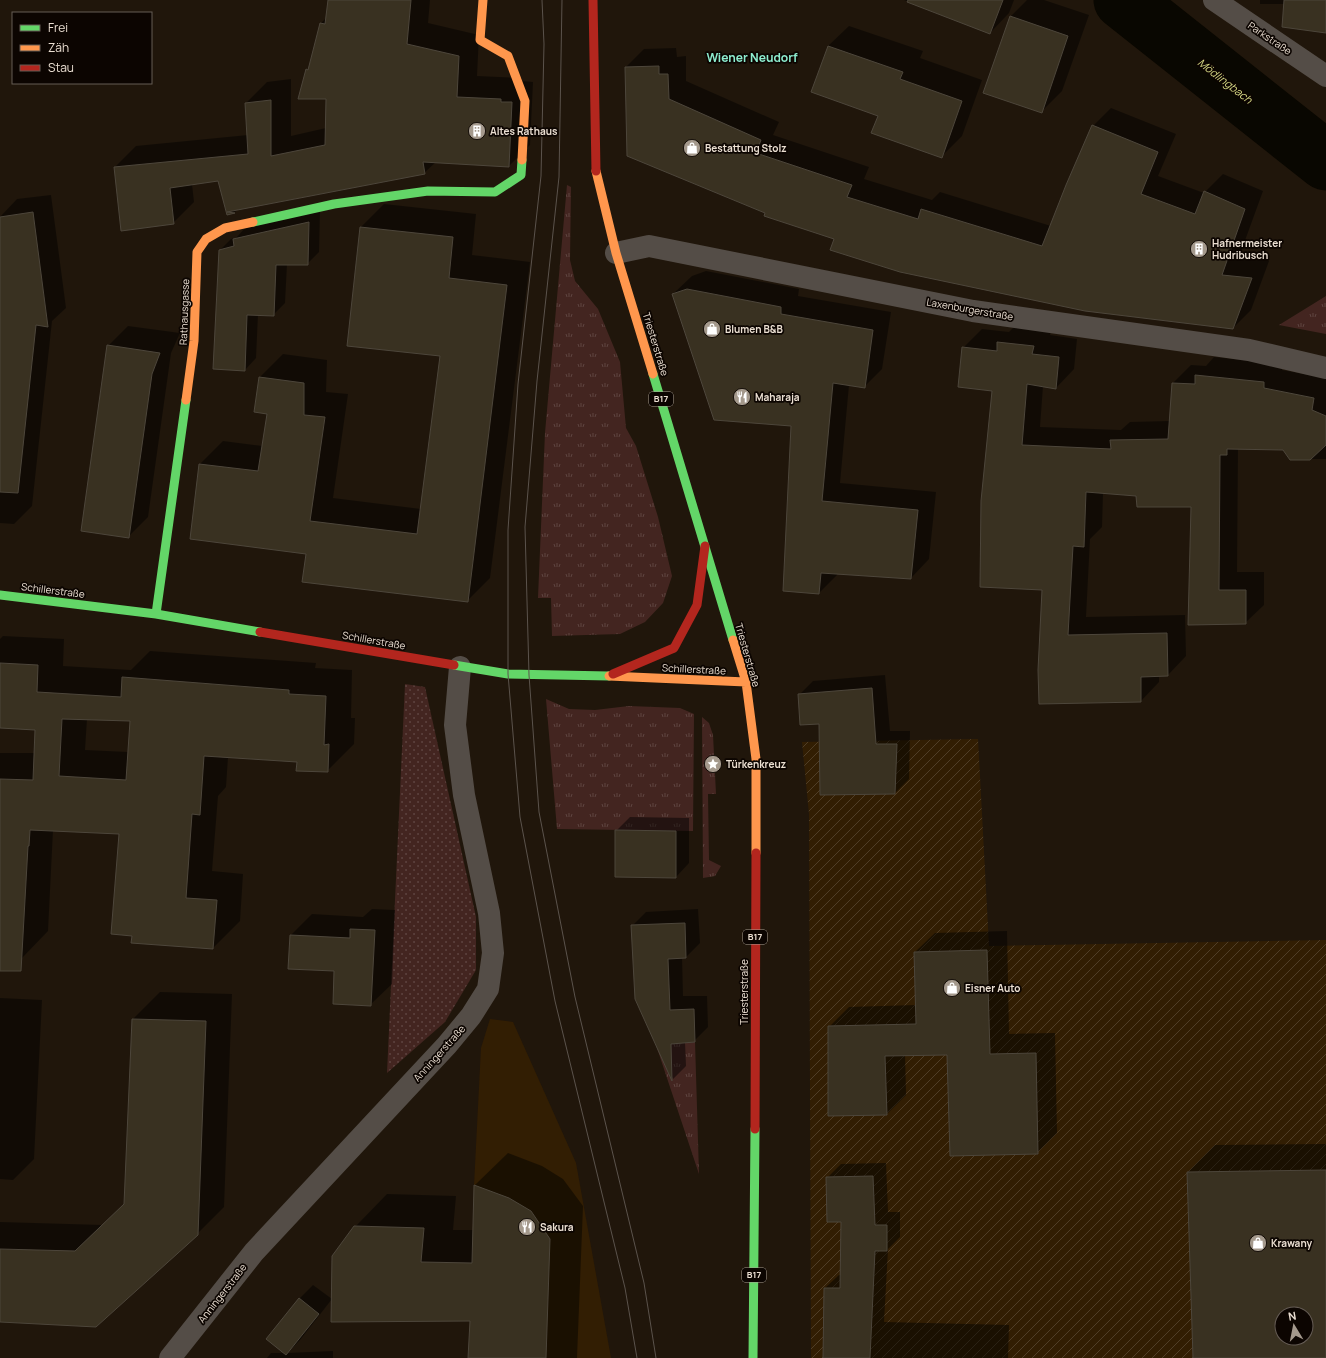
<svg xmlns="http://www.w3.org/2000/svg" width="1326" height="1358" font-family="Manrope,sans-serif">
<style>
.built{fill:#321e03}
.industrial{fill:url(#industrial-furrows);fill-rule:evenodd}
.grass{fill:url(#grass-tufts)}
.park{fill:url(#park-dots)}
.shadow{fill:#0007;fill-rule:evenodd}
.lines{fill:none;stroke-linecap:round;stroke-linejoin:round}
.river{stroke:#090701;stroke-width:59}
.building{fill:#393121;stroke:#4d463b;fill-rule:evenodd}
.street{stroke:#544d47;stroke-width:22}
.fast{stroke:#63d668;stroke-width:9}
.slow{stroke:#ff974d;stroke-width:9}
.jam{stroke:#b3261e;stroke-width:9}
.tram{stroke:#5b534c;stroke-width:1}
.labels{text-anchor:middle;stroke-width:3.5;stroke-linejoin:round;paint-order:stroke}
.shield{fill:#0c0501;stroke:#a89e93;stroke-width:1}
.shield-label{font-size:9px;font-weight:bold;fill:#ebdfd2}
.street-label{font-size:10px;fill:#ebdfd2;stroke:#0c0501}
.poi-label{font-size:10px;font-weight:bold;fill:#ebdfd2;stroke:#0c0501;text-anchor:start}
.water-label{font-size:11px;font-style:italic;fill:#d6d884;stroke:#0c0501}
.quarter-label{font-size:12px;font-weight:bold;fill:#8eedcf;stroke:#0c0501}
</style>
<defs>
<pattern id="industrial-furrows" width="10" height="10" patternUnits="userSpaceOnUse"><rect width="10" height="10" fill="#321e03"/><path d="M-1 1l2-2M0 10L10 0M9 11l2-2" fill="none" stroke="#503e27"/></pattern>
<pattern id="grass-tufts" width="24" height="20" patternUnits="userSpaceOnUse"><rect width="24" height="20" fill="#432520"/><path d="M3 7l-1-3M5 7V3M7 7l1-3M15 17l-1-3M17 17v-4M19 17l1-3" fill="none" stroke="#5e4440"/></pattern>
<pattern id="park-dots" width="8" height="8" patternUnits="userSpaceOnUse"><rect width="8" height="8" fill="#432520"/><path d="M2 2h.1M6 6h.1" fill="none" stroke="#5e4440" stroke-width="1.8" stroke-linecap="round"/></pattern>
</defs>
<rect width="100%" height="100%" fill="#20160b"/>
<!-- built -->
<path class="built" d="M 490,1019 L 513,1022 L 576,1163 L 611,1358 L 469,1358 L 474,1186 L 481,1048 Z"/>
<!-- industrial -->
<path class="industrial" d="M 978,739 L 989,946 L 1326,940 L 1326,1358 L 811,1358 L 809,814 L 802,742 ZM 1282,1314 L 1306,1314 L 1306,1338 L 1282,1338 Z"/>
<!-- grass -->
<path class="grass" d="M 567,185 L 571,187 L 570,260 L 575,281 L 598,309 L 620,362 L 626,428 L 636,446 L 658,517 L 672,576 L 663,603 L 645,622 L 620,634 L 552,636 L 551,598 L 538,598 L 545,433 Z
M 1326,296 L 1326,334 L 1279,325 Z
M 546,699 L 569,709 L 595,710 L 629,706 L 680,708 L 694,714 L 693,831 L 557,829 Z
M 702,717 L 709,723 L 713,735 L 716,794 L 708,794 L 709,860 L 721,866 L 715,876 L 703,878 Z
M 695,1042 L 699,1174 L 656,1045 Z"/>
<!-- park -->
<path class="park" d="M 405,684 L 425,687 L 476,917 L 476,970 L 445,1022 L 387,1073 Z"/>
<!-- shadow -->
<path class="shadow" d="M 329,0 L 430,0 L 428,23 L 479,35 L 477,76 L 522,78 L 522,81 L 533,82 L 530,145 L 509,166 L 436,162 L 424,173 L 238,209 L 235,212 L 227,214 L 219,180 L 192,184 L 194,202 L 173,223 L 115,167 L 136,146 L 248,135 L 246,103 L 267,82 L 291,79 L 291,136 L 326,128 L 327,98 L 307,70 L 310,67 L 321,23 L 327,17 Z
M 904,0 L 1014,0 L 1009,13 L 990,33 Z
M 1027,0 L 1044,0 L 1089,15 L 1062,91 L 1041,112 L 1011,16 Z
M 1260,0 L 1326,0 L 1326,32 L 1285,4 L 1260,4 Z
M 849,26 L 923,51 L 920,58 L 982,80 L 962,136 L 942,156 L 879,115 L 828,46 Z
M 676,48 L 677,57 L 686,56 L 686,81 L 779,122 L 773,135 L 869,167 L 864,179 L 932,200 L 940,192 L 1051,226 L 1093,126 L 1111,108 L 1176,134 L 1158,176 L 1204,193 L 1223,174 L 1263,191 L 1239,257 L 1269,261 L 1251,310 L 1233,328 L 835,238 L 766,213 L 626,67 L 644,49 Z
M 51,195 L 66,308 L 52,321 L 32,506 L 14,524 L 0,523 L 0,217 L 17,199 Z
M 384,204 L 476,214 L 472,255 L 530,262 L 490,578 L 467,601 L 307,553 L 200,464 L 223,441 L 263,446 L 268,413 L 260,377 L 283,354 L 327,360 L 326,392 L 348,394 L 333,498 L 421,509 L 441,355 L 361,227 Z
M 320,211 L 319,252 L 307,264 L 287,264 L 285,303 L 273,315 L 258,314 L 256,358 L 245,370 L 220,250 L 231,239 L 236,238 L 245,228 Z
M 706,271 L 799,289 L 798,296 L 891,312 L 882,369 L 864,387 L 849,385 L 840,483 L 936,492 L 929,559 L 911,578 L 837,573 L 837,575 L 819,593 L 792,425 L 673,294 L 692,276 Z
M 1017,324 L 1052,328 L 1050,335 L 1077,339 L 1074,369 L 1056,388 L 1043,386 L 1040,427 L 1121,430 L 1130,422 L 1170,421 L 1172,384 L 1191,365 L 1206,366 L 1214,357 L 1282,364 L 1282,370 L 1326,378 L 1326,459 L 1291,459 L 1284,449 L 1238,448 L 1237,572 L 1264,572 L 1264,605 L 1245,623 L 1189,624 L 1192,506 L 1137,495 L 1103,493 L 1102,527 L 1090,539 L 1086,617 L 1185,615 L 1186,656 L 1168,675 L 1159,675 L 1159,682 L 1141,701 L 1040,703 L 1043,589 L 993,390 L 963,348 L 982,329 L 1009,332 Z
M 128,326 L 180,333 L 171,353 L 148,517 L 128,537 L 108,346 Z
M 3,636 L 64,639 L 63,666 L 131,670 L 150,651 L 316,663 L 315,668 L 352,670 L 351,718 L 355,718 L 354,744 L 327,771 L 298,761 L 228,757 L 226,787 L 218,796 L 212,871 L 243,874 L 240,921 L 213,948 L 133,935 L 120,833 L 53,830 L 48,931 L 22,958 L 0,957 L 0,753 L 35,753 L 36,729 L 0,727 L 0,639 ZM 87,719 L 131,720 L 128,752 L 85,750 Z
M 885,675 L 890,731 L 910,731 L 909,779 L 895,793 L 799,695 L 813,681 Z
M 630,817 L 689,818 L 689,863 L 676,877 L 616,831 Z
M 372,909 L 395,910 L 392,984 L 371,1004 L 335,971 L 291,935 L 312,914 L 363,917 Z
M 698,909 L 700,943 L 686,957 L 682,957 L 683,996 L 707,996 L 708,1027 L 694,1041 L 685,1042 L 686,1066 L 673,1079 L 635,999 L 632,926 L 646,912 Z
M 1007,931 L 1009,1034 L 1055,1033 L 1057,1133 L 1037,1153 L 948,1053 L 905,1054 L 906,1095 L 887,1114 L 829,1027 L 849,1007 L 917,1005 L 915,952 L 935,933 Z
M 160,992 L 232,994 L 224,1207 L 197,1234 L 0,1321 L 0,1222 L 103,1225 L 125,1203 L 133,1019 Z
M 0,998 L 42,1000 L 34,1159 L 13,1180 L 0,1179 Z
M 1326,1144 L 1326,1358 L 1194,1358 L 1188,1172 L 1215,1145 ZM 1282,1314 L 1306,1314 L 1306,1338 L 1282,1338 Z
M 508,1153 L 542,1166 L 563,1179 L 583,1206 L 577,1358 L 469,1358 L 471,1320 L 355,1227 L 387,1194 L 456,1196 L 453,1230 L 474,1230 L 475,1185 Z
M 886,1163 L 888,1212 L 900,1212 L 900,1237 L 888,1249 L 884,1322 L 1009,1325 L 1008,1358 L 825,1358 L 825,1288 L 839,1275 L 841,1275 L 842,1221 L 827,1178 L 841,1164 Z
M 313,1285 L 332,1299 L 300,1340 L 287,1353 L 333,1351 L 333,1358 L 267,1358 L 271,1353 L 285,1353 L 299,1299 Z"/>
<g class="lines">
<!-- river -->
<path class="river" d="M 1123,0 L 1326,161"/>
</g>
<!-- building -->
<path class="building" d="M 328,0 L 411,0 L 407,44 L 459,56 L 457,97 L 501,99 L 501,102 L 512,102 L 509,167 L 423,162 L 425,174 L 227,212 L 235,213 L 227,215 L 218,181 L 170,188 L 174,224 L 121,231 L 114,167 L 248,154 L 245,103 L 271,100 L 271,156 L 325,145 L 326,99 L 298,99 L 306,69 L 308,70 L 320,23 L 325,24 Z
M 908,0 L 1003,0 L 990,34 L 907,2 Z
M 1284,0 L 1326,0 L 1326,33 L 1282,27 Z
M 1010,16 L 1068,36 L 1042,113 L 983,93 Z
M 828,46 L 903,72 L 900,79 L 962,101 L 942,158 L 871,133 L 878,116 L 811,92 Z
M 659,66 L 659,74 L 668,74 L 669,99 L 761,140 L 756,153 L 852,185 L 847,197 L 918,219 L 921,209 L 1042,246 L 1066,185 L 1092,125 L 1158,152 L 1141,194 L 1195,214 L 1204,191 L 1245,209 L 1222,275 L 1252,278 L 1233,329 L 1085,311 L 900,272 L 830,250 L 834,239 L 764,216 L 765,213 L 627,156 L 625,67 Z
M 33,212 L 48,327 L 36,325 L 18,493 L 0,492 L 0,217 Z
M 309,222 L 308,265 L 276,265 L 274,316 L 247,315 L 245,371 L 213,369 L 219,250 L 234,246 L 233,239 Z
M 360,227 L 453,237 L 449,278 L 507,285 L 468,602 L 302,582 L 306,554 L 190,539 L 199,464 L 258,471 L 267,414 L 254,412 L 259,377 L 304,383 L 304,415 L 325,417 L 310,521 L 417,534 L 440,356 L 347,346 Z
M 687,289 L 781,307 L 781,314 L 873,330 L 865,388 L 833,383 L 822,501 L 918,510 L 911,579 L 821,573 L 819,594 L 783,591 L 791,426 L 714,420 L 672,294 Z
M 997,342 L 1034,346 L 1032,354 L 1059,357 L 1056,389 L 1027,384 L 1022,445 L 1111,449 L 1110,440 L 1168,439 L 1172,383 L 1195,384 L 1195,375 L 1264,382 L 1264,388 L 1314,398 L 1312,410 L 1326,416 L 1326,445 L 1310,460 L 1290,460 L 1283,450 L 1227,449 L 1227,455 L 1220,455 L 1219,590 L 1246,590 L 1246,624 L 1188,625 L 1191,507 L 1137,507 L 1136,496 L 1086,492 L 1084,547 L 1073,546 L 1068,635 L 1167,633 L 1168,676 L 1141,677 L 1141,702 L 1039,704 L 1038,670 L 1042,590 L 980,587 L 981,501 L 992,391 L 958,387 L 962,347 L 997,351 Z
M 107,345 L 160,353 L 152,374 L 129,538 L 81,531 Z
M 0,663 L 38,665 L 37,692 L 121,697 L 122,677 L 289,690 L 289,694 L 326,696 L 324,745 L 329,744 L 328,772 L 296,771 L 297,762 L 204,756 L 200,815 L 192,814 L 186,898 L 217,900 L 213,949 L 131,943 L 132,936 L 111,934 L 119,834 L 30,830 L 29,846 L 28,846 L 21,971 L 0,971 L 0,779 L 33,780 L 35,730 L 0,728 ZM 62,719 L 130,721 L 126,780 L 59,776 Z
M 872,688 L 876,744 L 897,744 L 895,794 L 820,795 L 819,724 L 800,725 L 798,694 Z
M 615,830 L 676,831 L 676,878 L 615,877 Z
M 685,923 L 686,958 L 668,959 L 670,1010 L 694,1009 L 695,1042 L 671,1044 L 672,1081 L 635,999 L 631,925 Z
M 350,929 L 375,930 L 371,1006 L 333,1004 L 334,971 L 288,969 L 290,935 L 350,938 Z
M 987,950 L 990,1054 L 1036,1053 L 1038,1154 L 950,1156 L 947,1055 L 885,1056 L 887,1115 L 828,1116 L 828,1026 L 916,1024 L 914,952 Z
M 132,1019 L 206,1021 L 198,1235 L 96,1327 L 0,1322 L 0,1249 L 75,1251 L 124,1204 Z
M 1326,1170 L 1326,1358 L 1193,1358 L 1187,1172 ZM 1282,1314 L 1306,1314 L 1306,1338 L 1282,1338 Z
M 873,1176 L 875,1225 L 887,1225 L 887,1251 L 875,1251 L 870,1358 L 823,1358 L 824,1288 L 840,1288 L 841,1222 L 827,1222 L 826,1177 Z
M 474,1185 L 509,1198 L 531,1211 L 550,1239 L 546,1358 L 468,1358 L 470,1321 L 331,1322 L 332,1256 L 354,1226 L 424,1228 L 421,1262 L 472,1263 Z
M 299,1298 L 319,1314 L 286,1355 L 266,1339 Z"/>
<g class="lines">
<!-- street -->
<path class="street" d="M 1214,0 L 1326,76
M 616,253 L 649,246 L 973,311 L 1249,350 L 1326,368
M 170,1358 L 254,1252 L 447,1045 L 471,1016 L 488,989 L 493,953 L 489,913 L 464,795 L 455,725 L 460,667"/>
<!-- fast -->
<path class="fast" d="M 253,222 L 334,204 L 428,191 L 495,192 L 521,175 L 522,160
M 653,374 L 733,640
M 0,595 L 156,614 L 260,632
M 156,614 L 186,400
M 454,665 L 508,674 L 609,676
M 753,1358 L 755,1129"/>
<!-- slow -->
<path class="slow" d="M 483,0 L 480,40 L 508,56 L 525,101 L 522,160
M 596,171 L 616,253 L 653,374
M 186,400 L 194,341 L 197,252 L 206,239 L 225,228 L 253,222
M 733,640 L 746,682 L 756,759 L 756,853
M 609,676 L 746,682"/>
<!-- jam -->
<path class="jam" d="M 593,0 L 596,171
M 260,632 L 454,665
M 613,674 L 674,648 L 697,605 L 705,546
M 755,1129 L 756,853"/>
<!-- tram -->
<path class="tram" d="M 542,0 L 544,44 L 541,176 L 518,384 L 508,530 L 508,674 L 520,817 L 555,1001 L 625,1288 L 637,1358
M 562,0 L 559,177 L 537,381 L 525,527 L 529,675 L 539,812 L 575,997 L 644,1283 L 656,1358"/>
</g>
<!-- icons -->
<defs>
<symbol id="building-disc" viewBox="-11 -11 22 22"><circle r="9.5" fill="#a4998c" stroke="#0c0501"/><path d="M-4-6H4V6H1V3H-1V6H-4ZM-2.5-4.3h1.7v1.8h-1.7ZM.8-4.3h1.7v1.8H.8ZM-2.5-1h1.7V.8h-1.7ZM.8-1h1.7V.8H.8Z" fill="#fff"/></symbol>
<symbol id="shop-disc" viewBox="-11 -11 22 22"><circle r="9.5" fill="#a4998c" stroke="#0c0501"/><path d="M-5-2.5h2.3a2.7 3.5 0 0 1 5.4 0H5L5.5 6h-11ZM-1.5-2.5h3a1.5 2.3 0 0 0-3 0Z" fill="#fff"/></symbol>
<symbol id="restaurant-disc" viewBox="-11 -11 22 22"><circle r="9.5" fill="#a4998c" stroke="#0c0501"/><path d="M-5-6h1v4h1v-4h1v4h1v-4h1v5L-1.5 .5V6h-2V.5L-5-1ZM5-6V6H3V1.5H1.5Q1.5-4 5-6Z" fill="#fff"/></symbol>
<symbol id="sight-disc" viewBox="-11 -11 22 22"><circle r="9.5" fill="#a4998c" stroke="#0c0501"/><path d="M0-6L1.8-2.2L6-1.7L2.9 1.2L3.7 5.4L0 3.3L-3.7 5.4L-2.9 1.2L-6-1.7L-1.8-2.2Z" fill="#fff"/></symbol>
</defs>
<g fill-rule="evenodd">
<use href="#building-disc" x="467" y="121" width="20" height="20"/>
<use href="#shop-disc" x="682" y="138" width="20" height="20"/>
<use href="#building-disc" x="1189" y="239" width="20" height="20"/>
<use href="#shop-disc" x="702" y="319" width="20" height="20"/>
<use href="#restaurant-disc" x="732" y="387" width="20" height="20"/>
<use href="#sight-disc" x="703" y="754" width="20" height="20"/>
<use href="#shop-disc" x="942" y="978" width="20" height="20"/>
<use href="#restaurant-disc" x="517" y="1217" width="20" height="20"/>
<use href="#shop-disc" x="1248" y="1233" width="20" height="20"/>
</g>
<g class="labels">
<!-- shield labels -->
<g class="shield">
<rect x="649" y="392" width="24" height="14" rx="3"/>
<rect x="743" y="930" width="24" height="14" rx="3"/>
<rect x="742" y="1268" width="24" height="14" rx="3"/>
</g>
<g class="shield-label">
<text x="661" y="402">B17</text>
<text x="755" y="940">B17</text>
<text x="754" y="1278">B17</text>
</g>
<!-- street labels -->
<g class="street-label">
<text transform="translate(1270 38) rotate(34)" y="4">Parkstraße</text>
<text transform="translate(970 309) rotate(10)" y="4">Laxenburgerstraße</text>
<text transform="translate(184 312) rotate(-88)" y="4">Rathausgasse</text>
<text transform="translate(656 344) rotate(73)" y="4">Triesterstraße</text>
<text transform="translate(53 590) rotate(7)" y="4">Schillerstraße</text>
<text transform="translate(374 640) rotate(10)" y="4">Schillerstraße</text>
<text transform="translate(748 655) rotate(74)" y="4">Triesterstraße</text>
<text transform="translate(694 669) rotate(3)" y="4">Schillerstraße</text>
<text transform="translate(744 992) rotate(-90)" y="4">Triesterstraße</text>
<text transform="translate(439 1053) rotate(-48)" y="4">Anningerstraße</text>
<text transform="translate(222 1293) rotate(-52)" y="4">Anningerstraße</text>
</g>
<!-- poi labels -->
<g class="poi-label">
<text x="490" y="135">Altes Rathaus</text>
<text x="705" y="152">Bestattung Stolz</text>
<text x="1212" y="247">Hafnermeister<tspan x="1212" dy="12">Hudribusch</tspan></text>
<text x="725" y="333">Blumen B&amp;B</text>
<text x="755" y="401">Maharaja</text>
<text x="726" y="768">Türkenkreuz</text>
<text x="965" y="992">Eisner Auto</text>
<text x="540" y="1231">Sakura</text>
<text x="1271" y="1247">Krawany</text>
</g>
<!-- water labels -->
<g class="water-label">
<text transform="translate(1225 81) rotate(38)" y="4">Mödlingbach</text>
</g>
<!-- quarter labels -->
<g class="quarter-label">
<text x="752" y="62">Wiener Neudorf</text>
</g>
</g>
<!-- legend -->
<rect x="12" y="12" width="140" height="72" fill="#0c0501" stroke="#655c55"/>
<rect x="20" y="25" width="20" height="6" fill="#63d668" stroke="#655c55"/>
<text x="48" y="32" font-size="12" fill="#ebdfd2">Frei</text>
<rect x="20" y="45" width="20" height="6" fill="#ff974d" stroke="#655c55"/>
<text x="48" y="52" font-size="12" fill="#ebdfd2">Zäh</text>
<rect x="20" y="65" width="20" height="6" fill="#b3261e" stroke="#655c55"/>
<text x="48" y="72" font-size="12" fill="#ebdfd2">Stau</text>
<!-- north arrow -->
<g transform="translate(1294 1326) rotate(350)"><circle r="19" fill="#0c0501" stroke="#655c55"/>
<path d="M0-3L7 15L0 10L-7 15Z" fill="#a4998c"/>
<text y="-6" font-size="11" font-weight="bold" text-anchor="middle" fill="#ebdfd2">N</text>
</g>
</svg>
